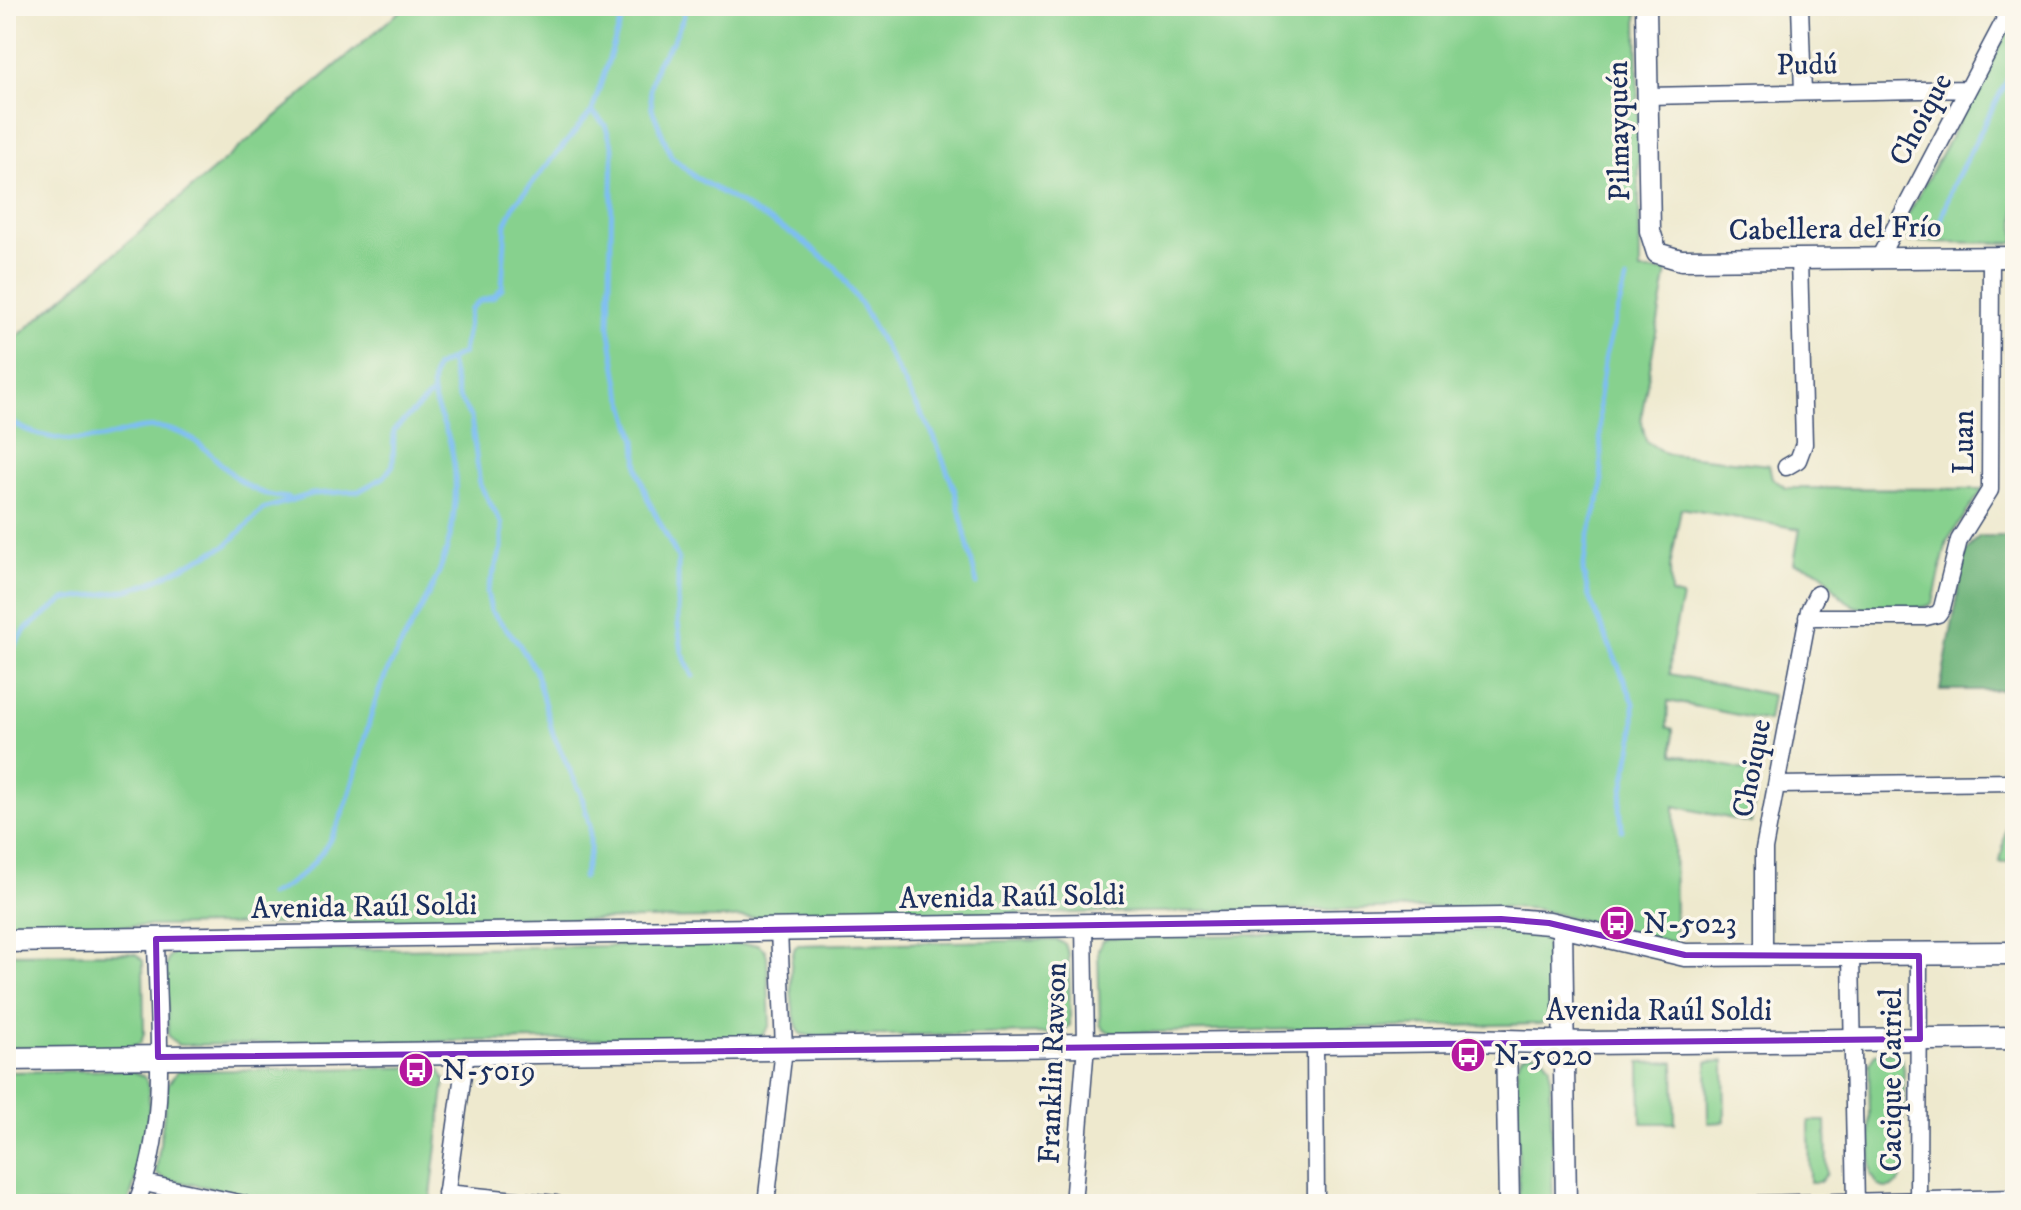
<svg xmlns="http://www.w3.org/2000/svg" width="2021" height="1210" font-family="'IM FELL DW Pica',serif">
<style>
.green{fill:#87d18e;stroke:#518076;stroke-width:2}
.forest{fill:#6db379;stroke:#44716c;stroke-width:2}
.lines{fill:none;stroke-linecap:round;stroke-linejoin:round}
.stream{stroke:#7ebef2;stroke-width:5}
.minor-casing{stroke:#3b4b6f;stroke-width:19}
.tertiary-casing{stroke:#3b4b6f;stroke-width:23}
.secondary-casing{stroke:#3b4b6f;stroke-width:25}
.minor{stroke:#fff;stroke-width:16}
.tertiary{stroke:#fff;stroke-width:20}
.secondary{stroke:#fff;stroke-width:22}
.marked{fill:none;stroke:#7b2cbf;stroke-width:6;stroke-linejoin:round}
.labels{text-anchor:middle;stroke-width:7;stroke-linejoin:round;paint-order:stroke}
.street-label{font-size:30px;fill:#1b2f5e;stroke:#fbf7ec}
.poi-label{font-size:30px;fill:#1b2f5e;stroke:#fbf7ec;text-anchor:start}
</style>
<rect width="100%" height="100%" fill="#fbf7ec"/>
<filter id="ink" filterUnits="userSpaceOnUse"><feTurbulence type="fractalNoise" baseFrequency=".0125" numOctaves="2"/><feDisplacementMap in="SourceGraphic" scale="16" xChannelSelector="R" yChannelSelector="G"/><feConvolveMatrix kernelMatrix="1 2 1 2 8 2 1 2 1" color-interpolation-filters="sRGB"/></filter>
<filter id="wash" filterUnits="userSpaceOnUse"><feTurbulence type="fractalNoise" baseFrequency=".006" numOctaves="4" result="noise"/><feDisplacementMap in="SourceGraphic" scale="32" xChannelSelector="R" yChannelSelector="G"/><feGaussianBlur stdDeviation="1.8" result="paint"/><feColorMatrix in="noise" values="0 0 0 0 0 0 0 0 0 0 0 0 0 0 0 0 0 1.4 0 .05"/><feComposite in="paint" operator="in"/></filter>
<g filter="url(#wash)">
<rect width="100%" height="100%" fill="#eee9ce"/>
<!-- green -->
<path class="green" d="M 406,6 L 1637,6 L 1640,271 L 1667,271 L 1641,418 L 1646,441 L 1666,454 L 1769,465 L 1772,478 L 1786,488 L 1983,489 L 1947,541 L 1933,603 C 1925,611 1863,612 1853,605 C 1824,588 1838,571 1794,563 L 1800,529 L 1681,508 L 1670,568 L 1671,594 L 1682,597 L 1671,649 L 1670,674 L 1772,695 L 1768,721 L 1668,701 L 1667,727 L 1673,729 L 1673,754 L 1759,773 L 1751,823 L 1674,806 L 1675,943 L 1537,909 L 1510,907 L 6,928 L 6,346 Z
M 2015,19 L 2015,243 L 1909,242 L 1904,233 L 1904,222 Z
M 2011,800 L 2015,800 L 2015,862 L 2000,863 Z
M 1533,929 L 1540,932 L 1546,941 L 1549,1009 L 1546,1020 L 1541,1024 L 1112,1033 L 1104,1030 L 1100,1024 L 1098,950 L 1102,941 L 1109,938 Z
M 1057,940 L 1065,944 L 1069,956 L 1070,1025 L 1061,1033 L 811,1036 L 801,1034 C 791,1023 786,955 797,945 Z
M 758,944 L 765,950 L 767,956 L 770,1025 L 762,1037 L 178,1045 L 168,1036 L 166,966 L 168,957 L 176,952 Z
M 128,953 L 136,954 L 143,961 L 144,1033 L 141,1043 L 130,1047 L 6,1048 L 6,954 Z
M 1892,1052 L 1902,1059 L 1904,1069 L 1902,1174 C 1899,1186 1890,1191 1879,1186 L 1871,1174 L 1869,1063 L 1875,1054 Z
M 1530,1053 L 1541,1054 L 1550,1065 L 1553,1204 L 1519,1204 L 1517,1067 L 1521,1057 Z
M 1724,1061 L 1725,1122 L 1708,1123 L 1707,1062 Z
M 1674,1062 L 1675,1123 L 1641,1123 L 1640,1063 Z
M 431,1067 L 440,1069 L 445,1080 L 430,1204 L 291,1204 L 166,1179 L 156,1173 L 168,1084 L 178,1071 Z
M 129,1070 L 144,1076 C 159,1100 137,1177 128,1204 L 6,1204 L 6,1072 Z
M 1809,1121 L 1826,1121 L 1827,1174 L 1820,1182 L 1810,1182 Z"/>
<!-- forest -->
<path class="forest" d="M 1979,536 L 2007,536 L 2015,546 L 2015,690 L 1940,690 L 1966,552 Z"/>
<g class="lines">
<!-- stream -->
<path class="stream" d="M 683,6 L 684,16 L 673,41 L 657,63 L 650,88 L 652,109 L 671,156 L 695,177 L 799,238 L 836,268 L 863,308 L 934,437 L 955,491 L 977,584
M 592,111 L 605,125 L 613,147 L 609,327 L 619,385 L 636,440 L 638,470 L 648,500 L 678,558 L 678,623 L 682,652 L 693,676
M 1935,237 L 1953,185 L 2015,65
M 450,361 L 458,396 L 471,418 L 480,485 L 502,524 L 502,548 L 487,592 L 491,611 L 517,641 L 535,670 L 553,734 L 581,794 L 590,826 L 590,851 L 583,878
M 6,418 C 32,438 69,443 101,438 C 121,434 141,425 162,428 C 219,437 223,494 288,498
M 6,658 L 26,629 L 64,600 L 129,590 L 150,583 L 227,545 L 263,509 L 312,494 L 359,491 L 384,477 L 393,465 L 394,430 L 432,394
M 1622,830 L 1620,806 L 1634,734 L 1634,703 L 1589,597 L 1583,571 L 1587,542 L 1602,488 L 1599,397 L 1605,356 L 1626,280
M 269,895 C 361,854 350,747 389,668 C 418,610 451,571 455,501 C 456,484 455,464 451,447 C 445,418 424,398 436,367 L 463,353 L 470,309 L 480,301 L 493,297 L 502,288 L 506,223 L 515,204 L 592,111 L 626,6"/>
</g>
</g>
<g filter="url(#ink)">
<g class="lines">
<defs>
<path id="minor" d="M 1800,6 L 1803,92
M 1648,96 L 1967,89
M 1879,258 L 2012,6
M 1786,467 L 1798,460 L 1804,444 L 1799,259
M 1807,617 L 1926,617 L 1938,614 L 1942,608 L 1959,540 L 1990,490 L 1991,257
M 1777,785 L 2015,782
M 1851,956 L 1856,1204
M 1764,957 L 1764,849 L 1809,610 L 1817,594
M 1315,1042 L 1316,1204
M 144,1183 L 244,1204
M 446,1193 L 556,1204
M 136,1204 C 170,1123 157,1025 156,939
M 445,1204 L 466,1053
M 766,1204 L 784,1049 L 779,930
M 1073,1204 L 1086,1045 L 1084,925
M 1759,1204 L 2015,1198
M 1918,1204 L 1919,956"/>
<path id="tertiary" d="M 1646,6 L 1650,231 L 1657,253 L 1681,260 L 2015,257
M 1562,926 L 1566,1204
M 1506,1040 L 1509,1204"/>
<path id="secondary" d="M 6,941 L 1501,919 L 1549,923 L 1685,955 L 2015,953
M 6,1059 L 1468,1040 L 1589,1043 L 2015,1038"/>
</defs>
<!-- minor casing -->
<use href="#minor" class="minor-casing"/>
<!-- tertiary casing -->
<use href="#tertiary" class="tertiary-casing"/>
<!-- secondary casing -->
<use href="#secondary" class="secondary-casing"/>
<!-- minor -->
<use href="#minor" class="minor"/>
<!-- tertiary -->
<use href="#tertiary" class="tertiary"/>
<!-- secondary -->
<use href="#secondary" class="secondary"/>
</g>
</g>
<!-- marked area -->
<path class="marked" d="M 1501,919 L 1549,923 L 1685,955 L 1919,956 L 1920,1039 L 158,1057 L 156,939 Z"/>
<!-- icons -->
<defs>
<symbol id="bus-disc" viewBox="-11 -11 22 22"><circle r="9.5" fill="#b5179e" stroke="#fbf7ec"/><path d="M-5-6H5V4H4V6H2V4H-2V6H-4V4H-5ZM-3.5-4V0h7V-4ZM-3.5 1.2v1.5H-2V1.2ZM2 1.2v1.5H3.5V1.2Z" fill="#fff"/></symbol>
</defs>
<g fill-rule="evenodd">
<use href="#bus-disc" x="1597" y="903" width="40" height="40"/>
<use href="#bus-disc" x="1448" y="1035" width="40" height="40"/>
<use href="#bus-disc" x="396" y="1050" width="40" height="40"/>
</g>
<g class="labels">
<!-- street labels -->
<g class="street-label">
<text transform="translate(1807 64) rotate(-1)" y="10">Pudú</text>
<text transform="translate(1920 119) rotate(-62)" y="10">Choique</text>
<text transform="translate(1618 131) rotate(-91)" y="10">Pilmayquén</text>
<text transform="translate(1835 228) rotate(-1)" y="10">Cabellera del Frío</text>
<text transform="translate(1963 442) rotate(-90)" y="10">Luan</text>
<text transform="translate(1751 768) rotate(-79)" y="10">Choique</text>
<text transform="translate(1012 896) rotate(-1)" y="10">Avenida Raúl Soldi</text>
<text transform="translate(364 906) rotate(-1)" y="10">Avenida Raúl Soldi</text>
<text x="1659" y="1020">Avenida Raúl Soldi</text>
<text transform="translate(1052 1063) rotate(-88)" y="10">Franklin Rawson</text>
<text transform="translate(1891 1080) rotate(-90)" y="10">Cacique Catriel</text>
</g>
<!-- poi labels -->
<g class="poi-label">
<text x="1643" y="933">N-5023</text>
<text x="1494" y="1065">N-5020</text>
<text x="442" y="1080">N-5019</text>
</g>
</g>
<!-- margin -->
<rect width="2021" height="1210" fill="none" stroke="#fbf7ec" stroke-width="32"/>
</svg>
